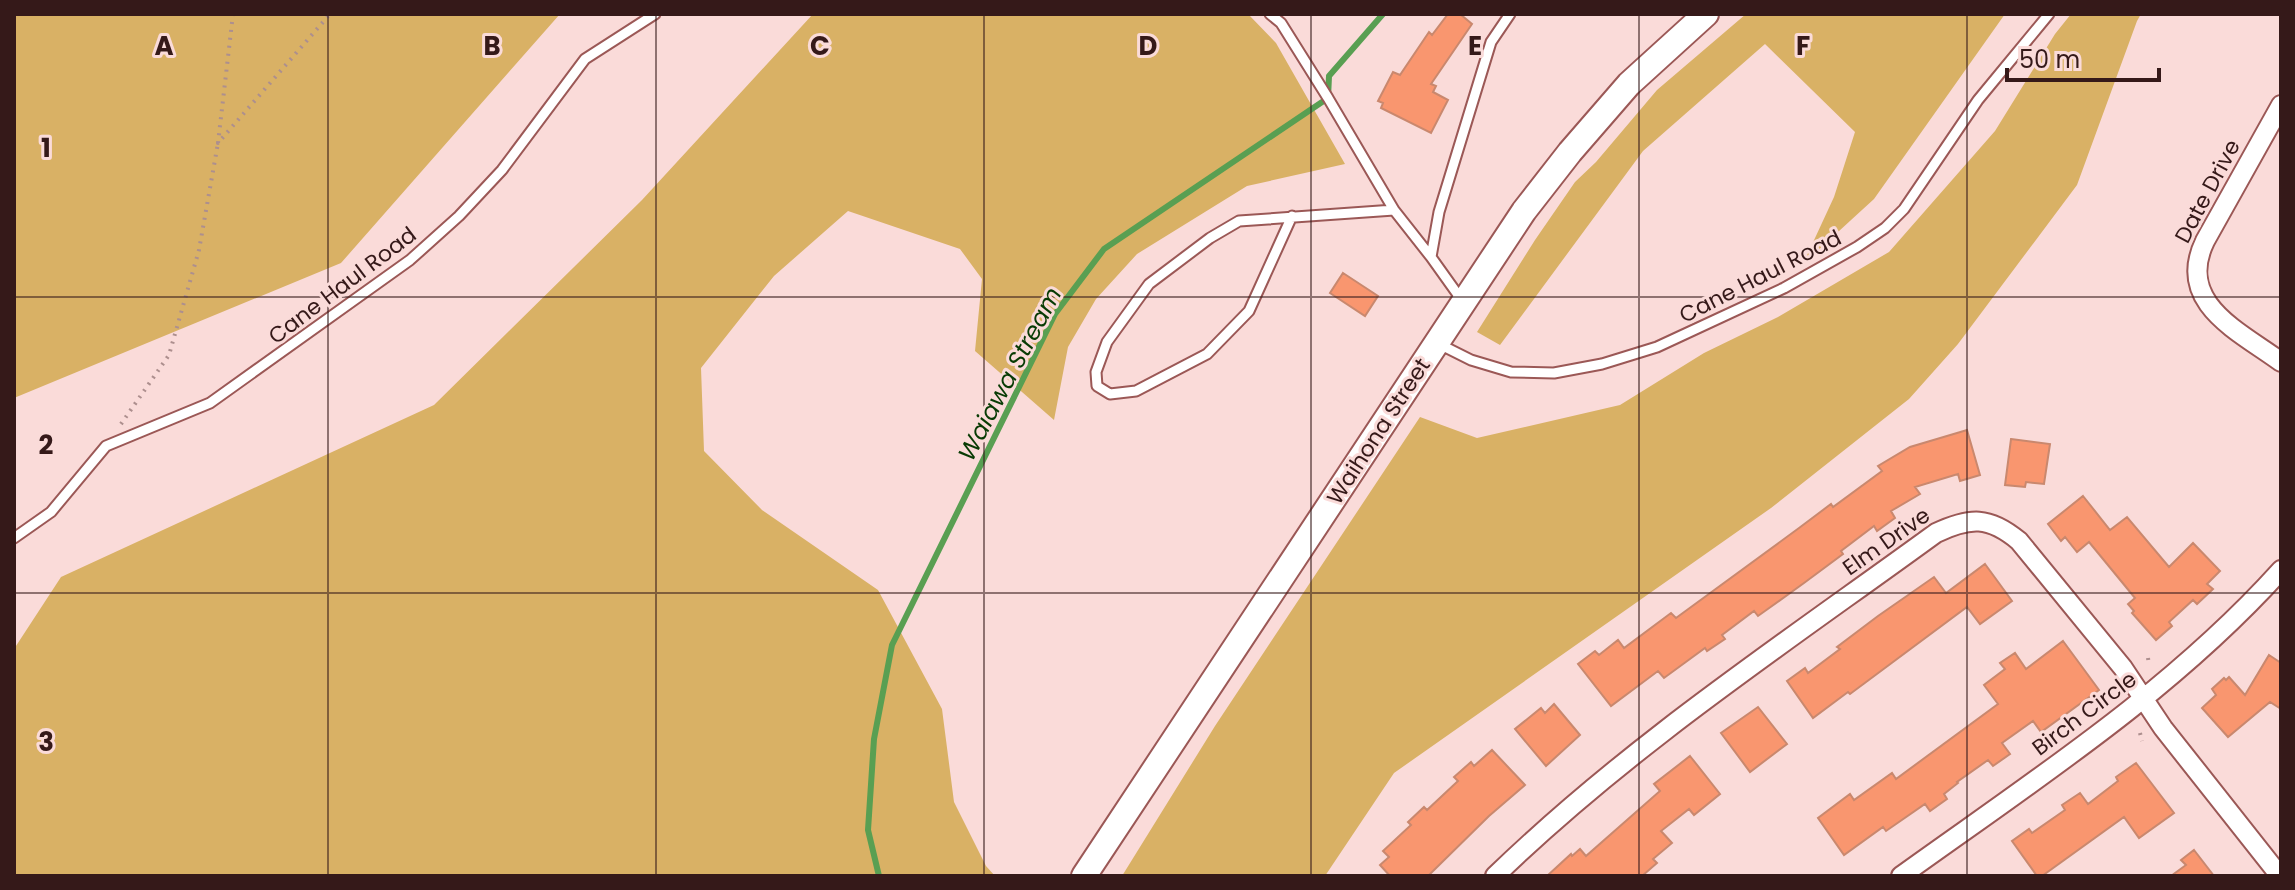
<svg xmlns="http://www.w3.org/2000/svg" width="2295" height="890" font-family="Poppins,sans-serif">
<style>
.green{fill:#d9b165}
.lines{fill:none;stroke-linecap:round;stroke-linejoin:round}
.stream{stroke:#599f52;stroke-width:6}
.building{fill:#f9966f;stroke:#c9886e;stroke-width:2}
.lane-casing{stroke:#9b5856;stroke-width:13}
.street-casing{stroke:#9b5856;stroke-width:22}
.secondary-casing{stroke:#9b5856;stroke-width:28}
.path{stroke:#ad8f8e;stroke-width:4;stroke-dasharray:2 6;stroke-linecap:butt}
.lane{stroke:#fff;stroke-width:9}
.street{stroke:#fff;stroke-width:18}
.secondary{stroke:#fff;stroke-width:24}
.grid{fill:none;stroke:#351919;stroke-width:2;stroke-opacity:0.55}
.labels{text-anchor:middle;stroke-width:6;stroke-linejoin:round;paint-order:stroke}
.street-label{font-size:22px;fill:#351919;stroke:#fadbd9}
.water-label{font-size:24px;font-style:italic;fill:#083b04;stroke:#fadbd9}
.grid-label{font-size:26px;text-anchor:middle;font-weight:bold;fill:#351919;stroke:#fadbd9;stroke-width:6;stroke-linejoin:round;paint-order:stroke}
</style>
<rect width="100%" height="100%" fill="#fadbd9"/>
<!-- green -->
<path class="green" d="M 14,14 L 560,14 L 341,263 L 14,398 Z
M 813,14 L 1248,14 L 1276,43 L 1345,164 L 1247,186 L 1137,254 L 1096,299 L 1068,347 L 1054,420 L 975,351 L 982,279 L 960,249 L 848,211 L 774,276 L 701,368 L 704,451 L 762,510 L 878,590 L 942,709 L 954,802 L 986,866 L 995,876 L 14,876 L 14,649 L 61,577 L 434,405 L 642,200 Z
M 1746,14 L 2005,14 L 1874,199 L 1803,264 L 1834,197 L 1855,132 L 1765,44 L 1643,151 L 1500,345 L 1477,332 L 1535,240 L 1575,182 L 1596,162 L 1657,90 Z
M 2071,14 L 2141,14 L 2137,21 L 2077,185 L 1958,344 L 1909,399 L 1771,508 L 1394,773 L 1325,876 L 1122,876 L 1215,726 L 1420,417 L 1477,438 L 1620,405 L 1704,353 L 1778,317 L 1889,252 L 1995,131 L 2055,34 Z"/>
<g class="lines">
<!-- stream -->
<path class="stream" d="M 879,876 L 868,830 L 874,739 L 892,645 L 1055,314 L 1104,249 L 1328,98 L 1329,76 L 1383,14"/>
</g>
<!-- building -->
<path class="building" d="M 1448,14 L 1460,14 L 1472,24 L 1431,84 L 1436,86 L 1433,92 L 1448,100 L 1431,133 L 1381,108 L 1383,103 L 1378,101 L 1393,72 L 1400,75 L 1429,32 L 1432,35 Z
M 1343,273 L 1378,296 L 1365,316 L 1330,293 Z
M 1967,430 L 1980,475 L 1960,481 L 1958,474 L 1915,487 L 1920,494 L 1891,511 L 1895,518 L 1877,531 L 1874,526 L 1841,551 L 1843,554 L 1804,583 L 1758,616 L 1754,611 L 1722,635 L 1725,639 L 1707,651 L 1705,648 L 1664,678 L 1658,671 L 1611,706 L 1578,664 L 1595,651 L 1599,655 L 1618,640 L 1624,648 L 1671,613 L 1676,618 L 1799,528 L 1831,504 L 1833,507 L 1882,471 L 1878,466 L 1910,447 Z
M 2011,439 L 2050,444 L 2044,484 L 2026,482 L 2025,487 L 2005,485 Z
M 2083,496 L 2110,530 L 2127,517 L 2169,567 L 2193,543 L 2220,571 L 2207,584 L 2213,589 L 2197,604 L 2193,600 L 2169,622 L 2172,626 L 2156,640 L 2132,613 L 2134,611 L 2128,604 L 2135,598 L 2089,542 L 2077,552 L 2065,537 L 2061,541 L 2048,524 Z
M 1985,564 L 2012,601 L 1980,624 L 1967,607 L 1850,694 L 1848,692 L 1813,718 L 1787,681 L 1805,668 L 1808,673 L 1840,649 L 1837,647 L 1878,616 L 1934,577 L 1946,593 Z
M 2063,641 L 2099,690 L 2041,732 L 2033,721 L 2002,743 L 2010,754 L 1993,766 L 1988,760 L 1957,782 L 1958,783 L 1944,794 L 1947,799 L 1930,811 L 1925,804 L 1886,831 L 1883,827 L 1844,855 L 1818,818 L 1850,794 L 1854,800 L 1892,773 L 1896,779 L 1998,704 L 1984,685 L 2005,669 L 2000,663 L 2015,653 L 2026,669 Z
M 2269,655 L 2281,663 L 2281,709 L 2270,702 L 2228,737 L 2202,708 L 2216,695 L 2212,689 L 2224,678 L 2226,680 L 2229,677 L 2245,695 Z
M 1554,704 L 1580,735 L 1546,766 L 1515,729 L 1541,708 L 1545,713 Z
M 1758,707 L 1787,744 L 1750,772 L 1721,733 Z
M 1492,750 L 1525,785 L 1489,816 L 1428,876 L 1390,876 L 1380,865 L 1389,857 L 1383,851 L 1411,825 L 1408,822 L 1424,807 L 1427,810 L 1458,781 L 1454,777 L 1471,762 L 1474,766 Z
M 1690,756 L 1720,794 L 1694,815 L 1689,809 L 1661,831 L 1672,843 L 1653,859 L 1657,863 L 1642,876 L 1547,876 L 1571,854 L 1572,856 L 1580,849 L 1586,856 L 1660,791 L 1654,784 Z
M 2136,763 L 2174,813 L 2139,838 L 2124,817 L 2042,876 L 2037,876 L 2012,841 L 2029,829 L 2032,833 L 2065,810 L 2062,805 L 2080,793 L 2088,804 L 2118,781 L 2116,777 Z
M 2194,850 L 2214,876 L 2171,876 L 2186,865 L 2181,860 Z"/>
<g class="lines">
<defs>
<path id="lane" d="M 1270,14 L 1281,23 L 1328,98 L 1394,210 L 1431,257 L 1461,299
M 1292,216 L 1249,311 L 1207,354 L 1136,391 L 1110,394 L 1097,386 L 1096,372 L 1107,342 L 1149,284 L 1210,238 L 1239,221 L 1394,210
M 1431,257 L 1439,212 L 1491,42 L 1510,14
M 1439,344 L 1471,360 L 1511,372 L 1554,373 L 1602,364 L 1657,347 L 1784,288 L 1857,247 L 1885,228 L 1904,209 L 1978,100 L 2049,14
M 14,538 L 51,512 L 106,446 L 210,403 L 410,260 L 459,216 L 502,170 L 585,59 L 655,14"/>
<path id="street" d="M 2281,105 L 2205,241 C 2175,303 2239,331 2281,362
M 1495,876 C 1629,746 1785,643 1936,533 C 1970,517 1989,516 2019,541 L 2123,668 L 2163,728 L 2280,876
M 1901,876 C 2033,781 2171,692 2281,570"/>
<path id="secondary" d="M 1084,876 L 1524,211 L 1570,152 L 1629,84 L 1706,14"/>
</defs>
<!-- lane casing -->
<use href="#lane" class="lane-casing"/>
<!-- street casing -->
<use href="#street" class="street-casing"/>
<!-- secondary casing -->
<use href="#secondary" class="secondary-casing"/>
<!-- path -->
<path class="path" d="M 233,14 L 218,143 L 330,14
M 121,424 L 169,355 L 199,250 L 218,143
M 2148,658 L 2149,665
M 2108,688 L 2114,693
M 2140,733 L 2142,741"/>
<!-- lane -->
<use href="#lane" class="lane"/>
<!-- street -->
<use href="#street" class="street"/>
<!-- secondary -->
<use href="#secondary" class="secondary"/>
</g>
<!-- grid -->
<path class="grid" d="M 328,14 L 328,876M 656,14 L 656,876M 984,14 L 984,876M 1311,14 L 1311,876M 1639,14 L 1639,876M 1967,14 L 1967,876M 14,297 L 2281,297M 14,593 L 2281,593"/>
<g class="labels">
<!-- street labels -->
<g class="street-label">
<text transform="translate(2207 191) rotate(-62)" y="8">Date Drive</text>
<text transform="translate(1760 276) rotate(-27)" y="8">Cane Haul Road</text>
<text transform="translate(342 285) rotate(-37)" y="8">Cane Haul Road</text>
<text transform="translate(1378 431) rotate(-57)" y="8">Waihona Street</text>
<text transform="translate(1886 541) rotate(-35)" y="8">Elm Drive</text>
<text transform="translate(2084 713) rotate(-37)" y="8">Birch Circle</text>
</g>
<!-- water labels -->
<g class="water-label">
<text transform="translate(1010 374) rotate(-62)" y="8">Waiawa Stream</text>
</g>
</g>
<g class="grid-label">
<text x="164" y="55">A</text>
<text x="492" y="55">B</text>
<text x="820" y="55">C</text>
<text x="1148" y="55">D</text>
<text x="1475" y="55">E</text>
<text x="1803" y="55">F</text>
<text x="46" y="157">1</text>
<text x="46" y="454">2</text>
<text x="46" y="751">3</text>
</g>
<!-- border -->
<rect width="2295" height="890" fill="none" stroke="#351919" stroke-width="32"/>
<!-- scale -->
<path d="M2007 68v12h152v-12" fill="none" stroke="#351919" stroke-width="4"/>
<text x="2019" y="68" font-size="24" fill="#351919" stroke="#fadbd9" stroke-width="6" paint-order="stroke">50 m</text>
</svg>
